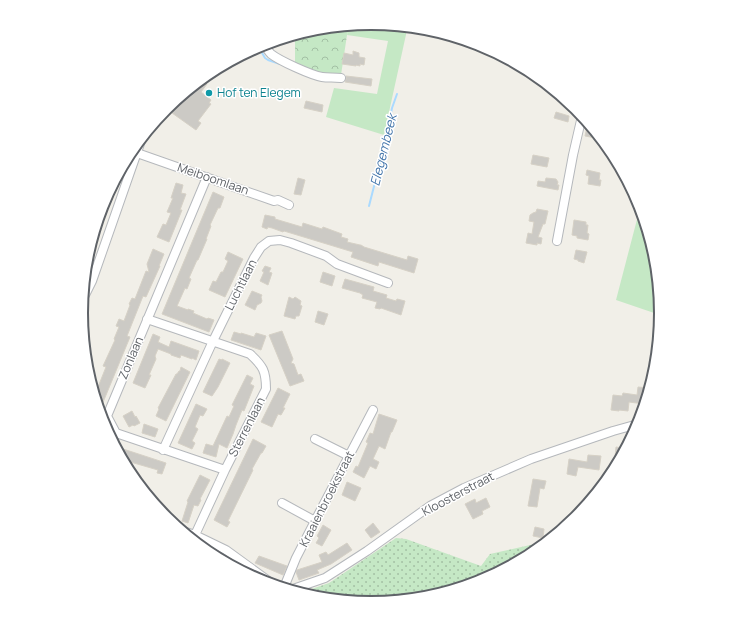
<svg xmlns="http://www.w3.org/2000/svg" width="741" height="626" font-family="Manrope,sans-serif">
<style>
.grass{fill:#c5e8c5}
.forest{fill:url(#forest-crowns)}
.park{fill:url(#park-dots)}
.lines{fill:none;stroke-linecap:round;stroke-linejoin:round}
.stream{stroke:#aadaff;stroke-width:2}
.building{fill:#cccac5;stroke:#d6d1c6}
.street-casing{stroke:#b5b8bc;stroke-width:10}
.street{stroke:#fff;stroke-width:8}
.culture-dot{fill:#0f9aa8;stroke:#fff;stroke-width:1.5}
.labels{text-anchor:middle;stroke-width:3;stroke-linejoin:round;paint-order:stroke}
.culture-label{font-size:12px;fill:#0d838f;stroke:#fff;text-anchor:start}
.street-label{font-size:12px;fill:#5f6368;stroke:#fff}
.water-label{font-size:13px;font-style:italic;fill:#4174aa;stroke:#fff}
.rim{fill:none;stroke:#5f6368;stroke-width:2}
</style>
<defs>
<pattern id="forest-crowns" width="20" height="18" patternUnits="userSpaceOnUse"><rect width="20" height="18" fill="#c5e8c5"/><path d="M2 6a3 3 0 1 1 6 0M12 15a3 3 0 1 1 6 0" fill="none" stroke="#a3c0a4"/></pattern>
<pattern id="park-dots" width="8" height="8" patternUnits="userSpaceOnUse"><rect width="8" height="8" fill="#c5e8c5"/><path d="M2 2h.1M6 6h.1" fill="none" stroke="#a3c0a4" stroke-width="1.8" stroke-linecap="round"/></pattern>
</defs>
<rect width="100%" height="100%" fill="#f1efe8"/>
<!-- grass -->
<path class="grass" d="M 371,23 L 386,24 L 407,30 L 384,135 L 326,117 L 334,88 L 377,94 L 388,41 L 347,35 L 351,25 Z
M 640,208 L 655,257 L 660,315 L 616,300 Z"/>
<!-- forest -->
<path class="forest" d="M 351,25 L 347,35 L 341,75 L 323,74 L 295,63 L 295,34 L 314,29 Z"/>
<!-- park -->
<path class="park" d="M 396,538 L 406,539 L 481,566 L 490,554 L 548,541 L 531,554 L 481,581 L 427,597 L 370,603 L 314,597 L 300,593 L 329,583 Z"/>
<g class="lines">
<!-- stream -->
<path class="stream" d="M 258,46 L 265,58 L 268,60 L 280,64
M 369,206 L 385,143 L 392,108 L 397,94"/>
</g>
<!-- building -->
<path class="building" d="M 353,51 L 359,53 L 359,57 L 365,58 L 364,65 L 360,64 L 360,66 L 356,65 L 356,66 L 342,64 L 344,53 L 353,55 Z
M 346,76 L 372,79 L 371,86 L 345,82 L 346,79 Z
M 201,79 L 207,84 L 201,92 L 211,100 L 209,103 L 211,104 L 198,121 L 201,123 L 196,130 L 165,108 L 173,102 L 176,104 L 187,92 L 186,91 Z
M 306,101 L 323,105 L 322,112 L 304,108 Z
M 556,112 L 569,116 L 568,122 L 554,118 Z
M 587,127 L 591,127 L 601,139 L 585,136 Z
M 533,155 L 549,158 L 547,167 L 531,164 Z
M 587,170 L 600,173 L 599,180 L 601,180 L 600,186 L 588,184 L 589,176 L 586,175 Z
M 298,178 L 305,180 L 301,195 L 294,194 Z
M 546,178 L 556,179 L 558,182 L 557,185 L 559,185 L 558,190 L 537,186 L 538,181 L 545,182 Z
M 176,183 L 183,185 L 181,193 L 186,194 L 180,210 L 182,210 L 169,242 L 157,237 L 163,224 L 166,225 L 171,213 L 167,212 L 173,198 L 171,198 Z
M 213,192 L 224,197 L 220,208 L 218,208 L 210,225 L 211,226 L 206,239 L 207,239 L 198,260 L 197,260 L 189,278 L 191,279 L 187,289 L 185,288 L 177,306 L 188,310 L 188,309 L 194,311 L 193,313 L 207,319 L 208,318 L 214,320 L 209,332 L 162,314 Z
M 537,209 L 548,211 L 545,224 L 543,224 L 538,237 L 542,238 L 541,244 L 537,243 L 537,245 L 526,243 L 528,233 L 532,234 L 534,222 L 529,221 L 530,215 L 533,213 L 536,212 Z
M 265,215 L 275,217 L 275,219 L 302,227 L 303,223 L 322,229 L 323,227 L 342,234 L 341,237 L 348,239 L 347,242 L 360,245 L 361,245 L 364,247 L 407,260 L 408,256 L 418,259 L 414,273 L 379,262 L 378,266 L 351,257 L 353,252 L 284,231 L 283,232 L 272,228 L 268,227 L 267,229 L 262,227 Z
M 574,220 L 586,222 L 586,225 L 588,225 L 587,233 L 589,234 L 588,240 L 577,238 L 577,236 L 572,235 Z
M 153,249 L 164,254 L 159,266 L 160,266 L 146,297 L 143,296 L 127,336 L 130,337 L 99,412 L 92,390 L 96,392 L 106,367 L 103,366 L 115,340 L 114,339 L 119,327 L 116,326 L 119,319 L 124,321 L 130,305 L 129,304 L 132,298 L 135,299 L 146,271 L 149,272 L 147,264 Z
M 576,250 L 587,252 L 584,263 L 578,261 L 578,260 L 574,259 Z
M 228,252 L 243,259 L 225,297 L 209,290 L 213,281 L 216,282 L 221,272 L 223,272 L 228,261 L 225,259 Z
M 265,266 L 271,268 L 269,272 L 272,273 L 268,285 L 260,281 L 264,272 L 262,271 Z
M 323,272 L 335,276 L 332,286 L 320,282 Z
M 345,279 L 374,287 L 373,291 L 387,295 L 386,298 L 396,301 L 397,299 L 405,301 L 401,315 L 381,308 L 380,309 L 375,308 L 377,302 L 362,298 L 363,295 L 360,293 L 342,288 Z
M 252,291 L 262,295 L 261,297 L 262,301 L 261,303 L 257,305 L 255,310 L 245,305 Z
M 289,297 L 293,299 L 295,297 L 301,301 L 300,305 L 302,306 L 299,316 L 296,316 L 295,319 L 284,316 Z
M 318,311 L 328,314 L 324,325 L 315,322 Z
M 282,331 L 293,359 L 291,363 L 294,364 L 298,375 L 301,374 L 304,381 L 290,386 L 269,335 Z
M 234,332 L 241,334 L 241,333 L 254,337 L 256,333 L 266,336 L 261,350 L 231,340 Z
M 153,334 L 160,337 L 158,342 L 169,347 L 171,341 L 199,351 L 196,360 L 192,358 L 192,359 L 181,355 L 180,358 L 171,355 L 171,354 L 158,349 L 155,356 L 156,359 L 149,375 L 151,375 L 145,388 L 133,383 Z
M 219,359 L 222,360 L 222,359 L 230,363 L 218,387 L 212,396 L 203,392 Z
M 181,367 L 190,372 L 166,421 L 156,416 L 159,409 L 158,408 L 176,374 L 177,374 L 179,371 L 180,371 Z
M 247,375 L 253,378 L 250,384 L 254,386 L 244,411 L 242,410 L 236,425 L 233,434 L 227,448 L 219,444 L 216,457 L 203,453 L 206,444 L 213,446 L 227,416 L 229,417 L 234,406 L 232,405 Z
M 638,387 L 649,388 L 644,404 L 629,402 L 628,411 L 619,410 L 619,411 L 611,410 L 613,395 L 622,396 L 623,393 L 637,395 Z
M 278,388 L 290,394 L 283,408 L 285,408 L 281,415 L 278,414 L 272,427 L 261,422 Z
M 196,404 L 207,409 L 203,416 L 200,415 L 195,427 L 198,429 L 192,441 L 195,443 L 192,449 L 178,443 Z
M 132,411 L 135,417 L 136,416 L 140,423 L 134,426 L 133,425 L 129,427 L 123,416 Z
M 379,414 L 397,420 L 392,432 L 391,432 L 385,449 L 379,446 L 373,459 L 379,462 L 376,469 L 370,466 L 364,478 L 353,472 L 356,466 L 358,467 L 368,443 L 366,442 L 370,433 L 373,434 Z
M 144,424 L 158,429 L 155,437 L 142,433 Z
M 253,439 L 266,446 L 262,453 L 261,453 L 252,469 L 253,470 L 228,521 L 230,522 L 227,527 L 214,520 Z
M 114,446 L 166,463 L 162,474 L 157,473 L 158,470 L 127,461 L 125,466 Z
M 616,447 L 622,448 L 621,457 L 615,457 Z
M 588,455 L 601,456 L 599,470 L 578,467 L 576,476 L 567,474 L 569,459 L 587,462 Z
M 200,475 L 210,480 L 200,499 L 201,500 L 198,506 L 194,505 L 188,523 L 182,521 L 188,502 L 187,501 Z
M 533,479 L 546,481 L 544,489 L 540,488 L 537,507 L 528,506 Z
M 347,482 L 361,488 L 355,501 L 342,495 Z
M 486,498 L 490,507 L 482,511 L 483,514 L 473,519 L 465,504 L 475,499 L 476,503 Z
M 373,523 L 380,532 L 371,538 L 365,530 Z
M 323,525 L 331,530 L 322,546 L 316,543 L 319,538 L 317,536 Z
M 535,527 L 544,529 L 543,538 L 533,536 Z
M 347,543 L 352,550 L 331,564 L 317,570 L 319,573 L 299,580 L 296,572 L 297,570 L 322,562 L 319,555 L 326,552 L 328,555 Z
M 259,556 L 287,566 L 283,575 L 255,563 Z"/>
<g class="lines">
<defs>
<path id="street" d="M 263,44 C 266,47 268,51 271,54 C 280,61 311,75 322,77 C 328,78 334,77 341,78
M 137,153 L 274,201 L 278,200 L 289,205
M 207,177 L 107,416 L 116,433 L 225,470
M 557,241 L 573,155 L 582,116
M 82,301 L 92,281 L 143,135
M 147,319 L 250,354 C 263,366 266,371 266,389 L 225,470 L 195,535
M 315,439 L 349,456
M 163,450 L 213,341 L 254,258 L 261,247 L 269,241 L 280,240 L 291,243 L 326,256 L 337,264 L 388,283
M 282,503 L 315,521
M 180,530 L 195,535 L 226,550 L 270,582 L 272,585
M 282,588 L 285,585 L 296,558 L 315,521 L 373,410
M 290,590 L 325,578 L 367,551 L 430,506 L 464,488 L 531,459 L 613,431 L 638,424"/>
</defs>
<!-- street casing -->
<use href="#street" class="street-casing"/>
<!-- street -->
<use href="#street" class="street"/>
</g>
<!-- markers -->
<circle class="culture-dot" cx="209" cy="93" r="4"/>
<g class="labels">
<!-- culture labels -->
<g class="culture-label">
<text x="217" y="97">Hof ten Elegem</text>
</g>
<!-- street labels -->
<g class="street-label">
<text transform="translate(213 179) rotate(19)" y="4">Meiboomlaan</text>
<text transform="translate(241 285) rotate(-63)" y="4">Luchtlaan</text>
<text transform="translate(131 358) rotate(-67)" y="4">Zonlaan</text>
<text transform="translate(247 427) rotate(-63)" y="4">Sterrenlaan</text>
<text transform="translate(458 494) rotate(-28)" y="4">Kloosterstraat</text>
<text transform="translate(327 499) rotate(-63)" y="4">Kraaienbroekstraat</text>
</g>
<!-- water labels -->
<g class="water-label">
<text transform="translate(383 150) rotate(-76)" y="5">Elegembeek</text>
</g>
</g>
<!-- crop -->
<path d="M0 0H741V626H0ZM88 313a283 283 0 1 1 566 0a283 283 0 1 1-566 0Z" fill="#fff" fill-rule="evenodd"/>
<path class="rim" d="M88 313a283 283 0 1 1 566 0a283 283 0 1 1-566 0Z"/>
</svg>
